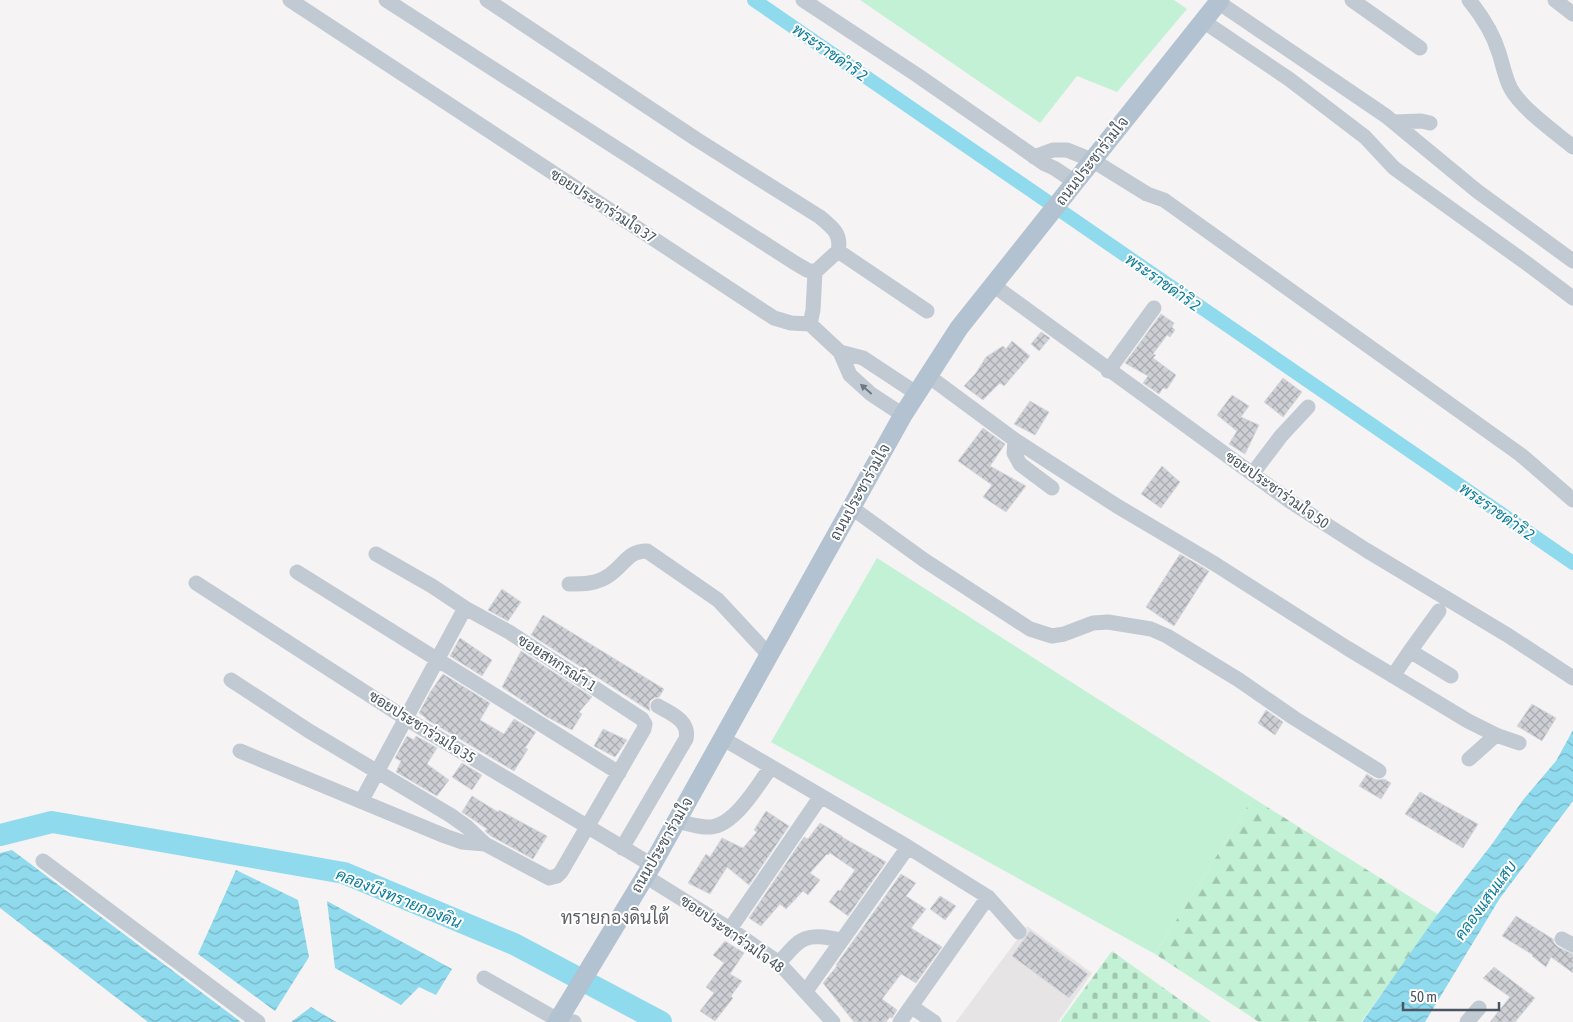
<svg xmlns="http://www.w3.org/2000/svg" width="1573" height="1022" font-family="'Asap Condensed',Sarabun,sans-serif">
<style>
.education{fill:#e6e4e5}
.grass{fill:#c3f1d5}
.forest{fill:url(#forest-firs)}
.cemetery{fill:url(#cemetery-stones)}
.water{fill:url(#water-waves)}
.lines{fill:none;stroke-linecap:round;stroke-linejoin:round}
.canal{stroke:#90daee;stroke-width:14}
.river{stroke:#90daee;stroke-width:22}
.building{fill:url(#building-cross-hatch);stroke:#d7d9de}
.minor{stroke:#c1cad2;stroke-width:15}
.major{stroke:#b3c2d1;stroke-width:19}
.oneway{fill:#6e7983}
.labels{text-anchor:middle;stroke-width:4;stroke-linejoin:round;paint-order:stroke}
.street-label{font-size:15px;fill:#4a5661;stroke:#fff}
.water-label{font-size:16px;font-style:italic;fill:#0c7c9b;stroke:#fff}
.quarter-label{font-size:18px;fill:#5f6368;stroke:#fff}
</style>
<defs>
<pattern id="forest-firs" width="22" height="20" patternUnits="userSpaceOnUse" patternTransform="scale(1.25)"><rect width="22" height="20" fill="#c3f1d5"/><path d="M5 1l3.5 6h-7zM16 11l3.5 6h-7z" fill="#a0c6b0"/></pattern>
<pattern id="cemetery-stones" width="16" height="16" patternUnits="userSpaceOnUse" patternTransform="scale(1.25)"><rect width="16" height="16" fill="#c3f1d5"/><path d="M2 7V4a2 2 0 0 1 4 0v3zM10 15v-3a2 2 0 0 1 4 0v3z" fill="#a0c6b0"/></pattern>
<pattern id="water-waves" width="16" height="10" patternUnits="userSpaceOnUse" patternTransform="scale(1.25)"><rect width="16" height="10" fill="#90daee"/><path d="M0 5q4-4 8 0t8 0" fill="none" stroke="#78b4c4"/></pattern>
<pattern id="building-cross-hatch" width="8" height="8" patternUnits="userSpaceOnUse" patternTransform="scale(1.25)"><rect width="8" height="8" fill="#cdcfd5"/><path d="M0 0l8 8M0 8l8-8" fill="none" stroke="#a8abb0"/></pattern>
</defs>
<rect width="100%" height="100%" fill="#f5f3f3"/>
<!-- education -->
<path class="education" d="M 1027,926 L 1092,973 L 1058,1022 L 956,1022 Z"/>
<!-- grass -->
<path class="grass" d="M 860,0 L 1174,0 L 1187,9 L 1117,92 L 1077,76 L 1040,123 Z
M 877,558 L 1253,798 L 1155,954 L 771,742 Z"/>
<!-- forest -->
<path class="forest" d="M 1253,798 L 1439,915 L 1361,1022 L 1259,1022 L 1155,954 Z"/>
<!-- cemetery -->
<path class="cemetery" d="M 1112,951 L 1211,1022 L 1060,1022 Z"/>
<!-- water -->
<path class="water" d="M 1573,730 L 1573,801 L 1500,898 L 1425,1022 L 1362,1022 L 1437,915 L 1492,844 L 1523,800 L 1556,761 Z
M 12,850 L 241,1022 L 148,1022 L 0,908 L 0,853 Z
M 236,870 L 298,900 L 309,957 L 275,1011 L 198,954 Z
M 327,901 L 452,969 L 436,995 L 419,987 L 401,1005 L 335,968 Z
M 311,1007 L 336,1022 L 291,1022 Z"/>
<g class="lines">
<!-- canal -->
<path class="canal" d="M 754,0 L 1573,563"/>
<!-- river -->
<path class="river" d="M 0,835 L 52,822 L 344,873 L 514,944 L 661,1022"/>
</g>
<!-- building -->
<path class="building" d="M 1161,314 L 1174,323 L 1172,327 L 1175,330 L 1170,337 L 1167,335 L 1153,354 L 1156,355 L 1153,358 L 1176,375 L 1167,389 L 1163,388 L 1159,394 L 1143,383 L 1148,376 L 1125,363 Z
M 1041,332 L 1050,338 L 1039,351 L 1031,344 Z
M 1012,341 L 1030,356 L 1004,386 L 1000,383 L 983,400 L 964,386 L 976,373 L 986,357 L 1003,346 L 1006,349 Z
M 1283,378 L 1302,392 L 1283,417 L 1264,402 Z
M 1232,395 L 1249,406 L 1241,417 L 1259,425 L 1245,454 L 1229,444 L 1237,431 L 1217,415 Z
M 1030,401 L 1049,412 L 1035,435 L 1014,424 Z
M 983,428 L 1005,444 L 990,466 L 1026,486 L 1006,512 L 983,497 L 992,485 L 958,461 Z
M 1162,466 L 1180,482 L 1161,508 L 1141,494 Z
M 1180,554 L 1209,571 L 1174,626 L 1146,607 Z
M 502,589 L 521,602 L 508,621 L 488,610 Z
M 543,615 L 664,689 L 659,697 L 654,698 L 650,701 L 649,706 L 650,711 L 531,635 Z
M 460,638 L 492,660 L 482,676 L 450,656 Z
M 521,651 L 592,697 L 579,712 L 582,714 L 572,730 L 547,717 L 502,687 Z
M 443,674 L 490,703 L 480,720 L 504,734 L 514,719 L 536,732 L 525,748 L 528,749 L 514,771 L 426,719 L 426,718 L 419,713 L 431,691 Z
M 1532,704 L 1556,718 L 1542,741 L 1517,726 Z
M 1266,710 L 1283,722 L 1275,735 L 1258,723 Z
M 603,729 L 627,740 L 615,757 L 594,746 Z
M 407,736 L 414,740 L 416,736 L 437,748 L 427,764 L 449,780 L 437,796 L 396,772 L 401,761 L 395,758 Z
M 462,763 L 482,775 L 472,790 L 452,777 Z
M 1367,774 L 1374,779 L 1379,780 L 1384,779 L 1391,783 L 1381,799 L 1359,786 Z
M 1420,792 L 1478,824 L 1463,848 L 1405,814 Z
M 472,796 L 498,812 L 499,810 L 547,836 L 533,859 L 491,836 L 485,831 L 487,829 L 462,812 Z
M 766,811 L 789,826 L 749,885 L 727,867 L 710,894 L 688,883 L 706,854 L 710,857 L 722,838 L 743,848 L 757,832 L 754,830 Z
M 820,823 L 842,836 L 842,837 L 886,862 L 848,916 L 829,902 L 838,890 L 840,891 L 855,870 L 830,853 L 828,855 L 827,854 L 810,873 L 820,880 L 808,895 L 803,891 L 786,909 L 780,904 L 761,926 L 749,918 L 804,837 L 808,839 Z
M 901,874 L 916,883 L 906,896 L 926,909 L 911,928 L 942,947 L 916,983 L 901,974 L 882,999 L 897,1010 L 892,1018 L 890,1017 L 886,1022 L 854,1022 L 823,983 L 837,966 L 836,965 Z
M 940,896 L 956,906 L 945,920 L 930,909 Z
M 1516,916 L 1553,939 L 1554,943 L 1558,947 L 1573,954 L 1573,973 L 1551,957 L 1546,967 L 1532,956 L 1533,955 L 1502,936 Z
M 1030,931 L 1088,974 L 1069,998 L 1012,956 Z
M 725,941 L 744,953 L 730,974 L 742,981 L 731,996 L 733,998 L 715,1021 L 700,1011 L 714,993 L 706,987 L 724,963 L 713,955 Z
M 1494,967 L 1535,998 L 1515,1022 L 1490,1022 L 1510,997 L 1483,978 Z"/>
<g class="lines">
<!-- minor -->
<path class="minor" d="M 290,0 L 774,318 L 791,323 L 810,324 L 840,352 L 850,375 L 871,394 L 903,415
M 386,0 L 795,263 L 807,270 L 815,272 L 813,310 L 810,324
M 487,0 L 696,139 L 820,217 C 832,227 842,234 838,251
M 803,0 L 917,75 L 1045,164 L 1054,168 L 1075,182
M 1352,0 L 1420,48
M 1469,0 C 1482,16 1493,33 1499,53 C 1503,65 1505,78 1511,89 C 1522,109 1555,132 1573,147
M 1555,0 L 1573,14
M 1218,2 L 1386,116 L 1477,191 L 1573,261
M 1203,21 L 1289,79 L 1365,137 L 1394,168 L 1529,265 L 1573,298
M 1394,122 L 1421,121 L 1430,123
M 1034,157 L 1053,150 L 1067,150 L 1092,160 L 1147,194 L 1164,200 L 1521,455 L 1573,500
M 815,272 L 838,251 L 927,311
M 993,285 L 1291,502 L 1366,550 L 1509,636 L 1573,678
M 840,352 L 863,358 L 916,393
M 1108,371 L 1154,308
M 927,375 L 1015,440 L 1117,506 L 1215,564 L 1347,648 L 1468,721 L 1496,735 L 1519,743
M 1015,440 L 1014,453 L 1020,464 L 1052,488
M 1253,473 L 1281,436 L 1308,407
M 852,508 L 924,560 L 1030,629 L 1052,636 L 1064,634 L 1093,623 L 1108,622 L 1151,629 L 1167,636 L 1239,680 L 1294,718 L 1379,771
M 297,572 L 619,773
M 196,583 L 405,718 L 652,865
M 569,584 C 583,584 596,584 608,576 C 624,566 627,551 647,551 L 718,600 L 769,655
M 1410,651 L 1439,611
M 1393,676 L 1410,651 L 1451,676
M 231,680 L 309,731 L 450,815 L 467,827 L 485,844
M 722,738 L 908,847 L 988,897 L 1019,932
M 240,751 L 445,836 L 462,842 L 485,844 L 549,878 L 557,876 L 561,872 L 644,729 L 645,724 L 642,719 L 509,632 L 465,608 L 432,586 L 376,554
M 1469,759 L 1496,735
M 362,800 L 465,608
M 676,821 C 686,823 700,828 711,827 C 735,825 758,785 771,767
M 622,848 L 686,739 C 690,721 672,714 658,706
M 43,861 L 258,1022
M 645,876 L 730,929 L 779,963 L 833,1022
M 730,929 L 821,796
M 1562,939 L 1573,945
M 779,963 C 802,936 805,933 841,940
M 484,978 L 558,1020 L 574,1022
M 806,991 L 908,847
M 912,1007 L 934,1022
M 900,1022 L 988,897
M 1467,1022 L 1479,1008"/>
<!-- major -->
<path class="major" d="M 557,1022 L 652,865 L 903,415 L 959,328 L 1220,0"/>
</g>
<!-- one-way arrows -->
<defs><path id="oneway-solid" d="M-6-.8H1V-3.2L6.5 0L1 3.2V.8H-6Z" transform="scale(1.25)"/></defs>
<use class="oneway" href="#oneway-solid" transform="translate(866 389) rotate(-139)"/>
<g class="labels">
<!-- street labels -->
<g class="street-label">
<text transform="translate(1092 161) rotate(-52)" y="5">ถนนประชาร่วมใจ</text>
<text transform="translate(603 206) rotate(33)" y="5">ซอยประชาร่วมใจ 37</text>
<text transform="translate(1277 490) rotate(35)" y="5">ซอยประชาร่วมใจ 50</text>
<text transform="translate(860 492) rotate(-61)" y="5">ถนนประชาร่วมใจ</text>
<text transform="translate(557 663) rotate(33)" y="5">ซอยสหกรณ์ฯ 1</text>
<text transform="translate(422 727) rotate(32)" y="5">ซอยประชาร่วมใจ 35</text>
<text transform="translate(662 845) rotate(-60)" y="5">ถนนประชาร่วมใจ</text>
<text transform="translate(732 934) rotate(35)" y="5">ซอยประชาร่วมใจ 48</text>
</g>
<!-- water labels -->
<g class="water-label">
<text transform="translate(830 52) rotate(35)" y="6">พระราชดำริ 2</text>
<text transform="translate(1163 282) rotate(35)" y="6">พระราชดำริ 2</text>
<text transform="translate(1497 511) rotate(35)" y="6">พระราชดำริ 2</text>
<text transform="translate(399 898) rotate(22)" y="6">คลองบึงทรายกองดิน</text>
<text transform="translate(1485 900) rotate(-54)" y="6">คลองแสนแสบ</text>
</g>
<!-- quarter labels -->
<g class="quarter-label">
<text x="615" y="924">ทรายกองดินใต้</text>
</g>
</g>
<!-- scale -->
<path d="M1403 1002v8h96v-8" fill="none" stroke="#4a5661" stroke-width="2.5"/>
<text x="1410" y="1002" font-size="15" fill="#4a5661" stroke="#ffffff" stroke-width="4" paint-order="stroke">50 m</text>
</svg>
